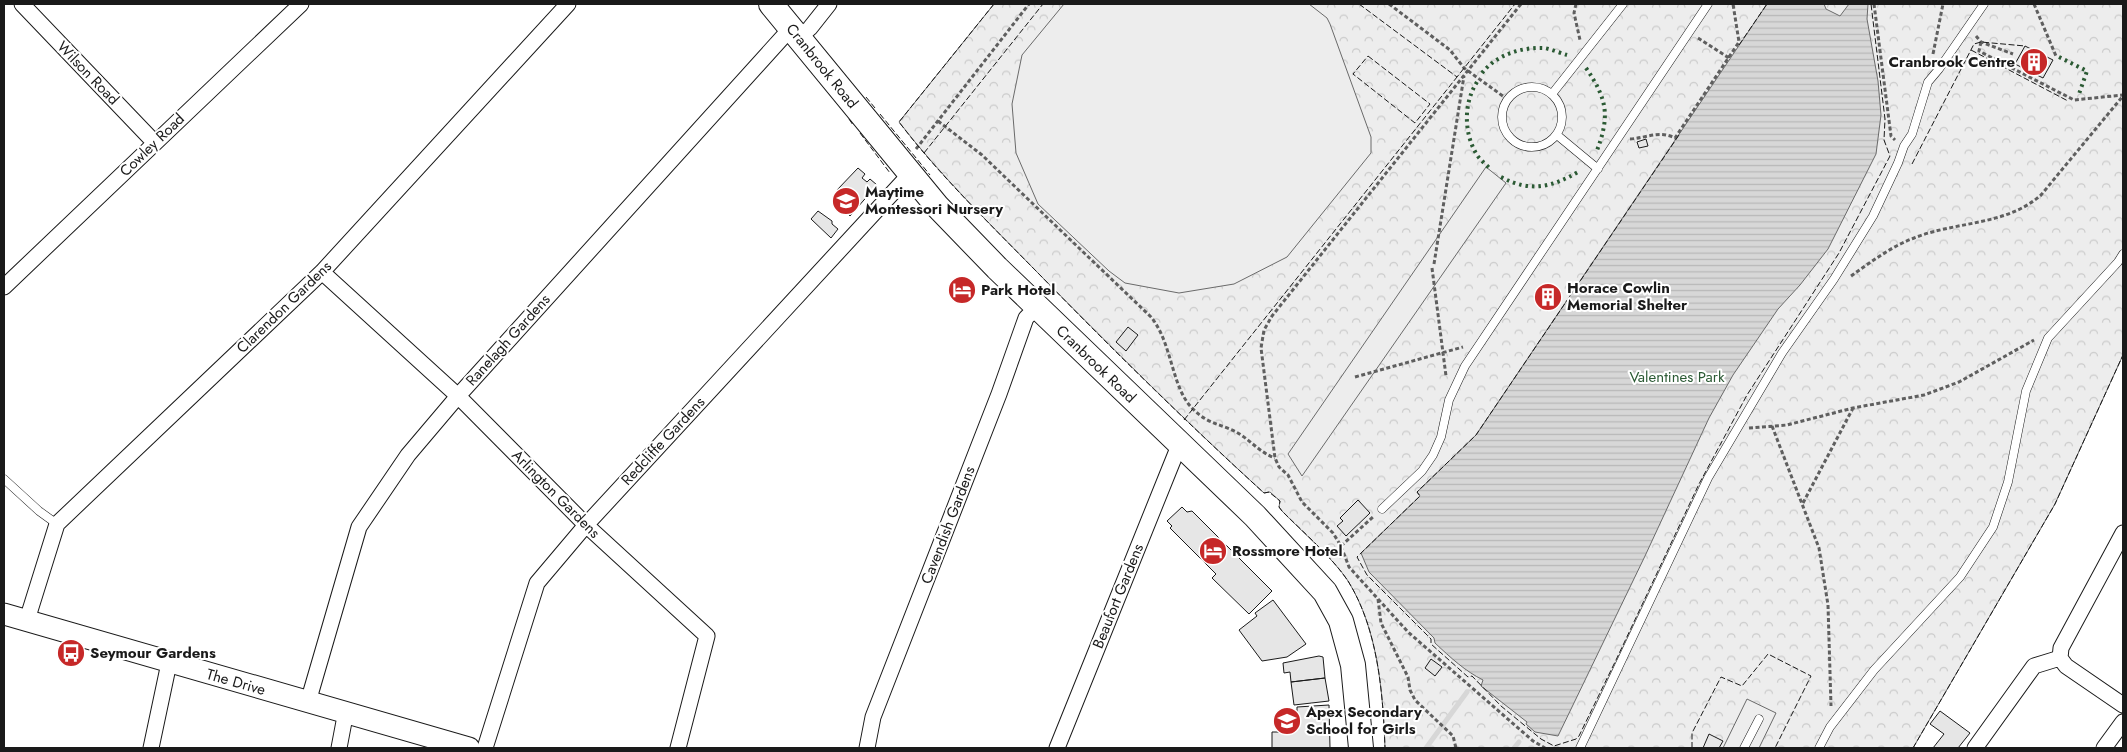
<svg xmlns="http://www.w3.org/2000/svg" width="2127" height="752" font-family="Jost,sans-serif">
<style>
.forest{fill:url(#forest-crowns);stroke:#6a6a6a}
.pitch{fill:#ededed;stroke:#6a6a6a}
.water{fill:url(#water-rules);stroke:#6a6a6a}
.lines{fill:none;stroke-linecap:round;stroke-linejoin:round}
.stream{stroke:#d7d7d7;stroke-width:5}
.building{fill:#e6e6e6;stroke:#1a1a1a}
.lane-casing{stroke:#1a1a1a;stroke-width:9}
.street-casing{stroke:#1a1a1a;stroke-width:17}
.secondary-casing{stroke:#1a1a1a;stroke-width:23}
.primary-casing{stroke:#1a1a1a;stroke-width:26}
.path{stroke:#5f5f5f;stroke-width:3;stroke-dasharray:4 2.5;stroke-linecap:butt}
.lane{stroke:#fff;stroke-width:8}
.street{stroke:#fff;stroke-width:15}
.secondary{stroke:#fff;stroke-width:21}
.primary{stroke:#fff;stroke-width:24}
.hedge{stroke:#2b5a34;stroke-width:4;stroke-dasharray:2.5 4;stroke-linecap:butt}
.fence{stroke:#1a1a1a;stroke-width:1;stroke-dasharray:6 2.5;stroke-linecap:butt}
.labels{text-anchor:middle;stroke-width:4;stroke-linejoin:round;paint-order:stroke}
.poi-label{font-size:15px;font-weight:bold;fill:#1a1a1a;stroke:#fff;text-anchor:start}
.street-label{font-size:15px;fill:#1a1a1a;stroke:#fff}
.park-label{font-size:15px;fill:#2b5a34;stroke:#fff}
</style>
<defs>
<pattern id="forest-crowns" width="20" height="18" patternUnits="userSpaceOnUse" patternTransform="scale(1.25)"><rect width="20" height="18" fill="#ededed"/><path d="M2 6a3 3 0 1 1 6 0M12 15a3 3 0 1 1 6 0" fill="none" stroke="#cbcbcb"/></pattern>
<pattern id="water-rules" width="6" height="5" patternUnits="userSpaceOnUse" patternTransform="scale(1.25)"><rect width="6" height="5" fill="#d7d7d7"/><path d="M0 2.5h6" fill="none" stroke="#b8b8b8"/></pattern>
</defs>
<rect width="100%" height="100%" fill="#fff"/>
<!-- forest -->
<path class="forest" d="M 994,4 L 2123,4 L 2123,355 L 2055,504 L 1913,748 L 1385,748 C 1383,693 1378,629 1348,581 C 1333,558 1301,531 1282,511 L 1279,507 L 1280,501 L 1270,492 L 1264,493 C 1185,421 1110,346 1035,270 C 988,222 940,175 899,122 Z"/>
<!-- pitch -->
<path class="pitch" d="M 1064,4 L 1309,4 L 1327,18 L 1330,24 L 1371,137 L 1371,153 L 1287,257 L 1234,284 L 1179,293 L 1125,283 L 1109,271 L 1038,204 L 1016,153 L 1012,104 L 1022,55 Z
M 1486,167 L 1506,183 L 1302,476 L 1288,454 Z
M 1747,699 L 1776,713 L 1759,748 L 1723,748 Z"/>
<!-- water -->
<path class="water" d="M 1767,4 L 1824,4 L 1826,9 L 1840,16 L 1849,4 L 1868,4 L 1867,19 L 1878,81 L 1881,115 L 1876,154 L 1828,249 L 1800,285 L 1778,309 L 1733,375 L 1709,418 L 1645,556 L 1558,736 L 1535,732 L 1526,724 L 1527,722 L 1481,686 L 1483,680 C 1465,671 1451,658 1435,643 L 1434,638 L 1369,572 L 1361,553 L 1420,496 L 1417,492 L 1476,435 Z"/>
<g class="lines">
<!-- stream -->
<path class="stream" d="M 1426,748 L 1467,692
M 1514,748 L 1519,742"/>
</g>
<!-- building -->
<path class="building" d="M 2025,46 L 2053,60 L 2043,78 L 2015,64 Z
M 1646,139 L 1648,146 L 1639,148 L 1637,142 Z
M 858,168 L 865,174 L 862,178 L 867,182 L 870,179 L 877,185 L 850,216 L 843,209 L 849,202 L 837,190 Z
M 818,211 L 832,221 L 832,224 L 838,229 L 831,238 L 811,219 Z
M 1545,291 L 1555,297 L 1551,304 L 1541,298 Z
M 1128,327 L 1138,335 L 1126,351 L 1116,342 Z
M 1358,500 L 1370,513 L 1346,536 L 1337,526 L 1343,521 L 1340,518 Z
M 1182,507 L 1187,512 L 1192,511 L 1272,591 L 1249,614 L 1212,578 L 1216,574 L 1170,528 L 1172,526 L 1167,521 Z
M 1273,600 L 1306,644 L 1287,657 L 1262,661 L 1239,630 L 1257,616 L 1255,613 Z
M 1319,656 L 1323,657 L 1325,678 L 1291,682 L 1290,672 L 1284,673 L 1283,663 Z
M 1431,659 L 1442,667 L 1435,676 L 1425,668 Z
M 1325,678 L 1329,701 L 1294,705 L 1291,682 Z
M 1329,705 L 1330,748 L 1272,748 L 1272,732 L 1291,732 L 1291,721 L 1297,717 L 1297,707 Z
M 1940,711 L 1970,733 L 1958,748 L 1933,748 L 1944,734 L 1930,724 Z
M 1709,734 L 1723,741 L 1719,748 L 1703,748 Z"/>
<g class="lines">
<defs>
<path id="lane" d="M1502 117a30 30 0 1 1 60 0a30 30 0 1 1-60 0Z
M 1552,94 L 1623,4
M 1557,135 L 1598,169
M 4,479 L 39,511 L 57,524
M 1382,509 L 1422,471 L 1433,455 L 1441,437 L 1449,400 L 1465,366 L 1708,4
M 1580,748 L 1708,478 L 1782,353 L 1834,279 L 1873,216 L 1898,163 L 1904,146 L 1912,134 L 1928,82 L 1939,69 L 1984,4
M 1744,748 L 1759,719
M 1819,748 L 1830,727 L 1874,670 L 1960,577 L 1993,527 L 2008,482 L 2026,391 L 2048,338 L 2118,262 L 2123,254"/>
<path id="street" d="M 22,4 L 155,143
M 800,37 L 810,28 L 829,4
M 322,272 L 458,396 L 586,525 L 707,636 L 678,748
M 4,287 L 301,4
M 2123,533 L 2061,648 L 2060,658 L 2066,666 L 2123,705
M 27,620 L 57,524 L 322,272 L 568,4
M 308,702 L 359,527 L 408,455 L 458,396 L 791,28
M 151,748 L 169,663
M 339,748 L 346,711
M 485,748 L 537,583 L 586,525 L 910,174
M 867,748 L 873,717 L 999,394 L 1026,318 L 1037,307
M 1057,748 L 1180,443
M 1975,748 L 2034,666 L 2060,658
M 2104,748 L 2123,722"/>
<path id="secondary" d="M 4,614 L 469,748"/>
<path id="primary" d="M 771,4 L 937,206 L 997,268 L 1255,516 L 1325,592 L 1341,621 L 1353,665 L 1361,748"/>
</defs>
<!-- lane casing -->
<use href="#lane" class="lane-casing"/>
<!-- street casing -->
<use href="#street" class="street-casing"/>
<!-- secondary casing -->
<use href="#secondary" class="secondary-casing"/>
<!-- primary casing -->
<use href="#primary" class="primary-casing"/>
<!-- path -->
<path class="path" d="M 1389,4 L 1450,50 L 1464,68 L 1507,99
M 1521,4 L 1272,316 L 1264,330 L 1261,348 L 1275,458 L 1279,467 L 1288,475 L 1302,502 L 1333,533 L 1341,546 L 1349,567 L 1408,632 L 1533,741 L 1545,748
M 1576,4 L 1574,13 L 1580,40
M 1874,4 L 1891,136 L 1895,140
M 2034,4 L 2056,56
M 1976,36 L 1981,42 L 2013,54
M 1698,38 L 1729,58
M 1981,42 L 1979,51 L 2074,100 L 2123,95
M 1933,54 L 1943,4
M 938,121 L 982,155 L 1151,317 C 1173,344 1171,389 1194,410 C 1210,426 1225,424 1241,435 C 1253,443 1261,453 1275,458
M 1630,139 C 1647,138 1659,130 1675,138 L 1739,42 L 1733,4
M 916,149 L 1029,4
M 1434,264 L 1464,76
M 1432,268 L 1446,376
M 1851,276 C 1871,262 1892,246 1914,238 C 1956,221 2006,226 2041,195 L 2123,96
M 1355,377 L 1463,347
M 1772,426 L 1819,548 L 1828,605 L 1831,706
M 1749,428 L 1787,425 L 1853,408 L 1924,395 L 1959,382 L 2034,340
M 1803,503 L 1853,408
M 1341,546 L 1374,516
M 1378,599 L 1381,623 L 1408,677 L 1410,690 L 1415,700 L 1453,736 L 1456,748"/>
<!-- lane -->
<use href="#lane" class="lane"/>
<!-- street -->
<use href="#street" class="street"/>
<!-- secondary -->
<use href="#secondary" class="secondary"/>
<!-- primary -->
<use href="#primary" class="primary"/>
<!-- hedge -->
<path class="hedge" d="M 2059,57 L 2087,71 L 2079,94
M 1586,68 C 1608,100 1610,117 1596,153
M 1482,73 C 1496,55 1521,47 1544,48 C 1551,49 1560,53 1567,55
M 1477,82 C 1463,104 1464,134 1477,155 C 1481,161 1487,165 1491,170
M 1501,177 C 1531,193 1552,187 1580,171"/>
<!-- fence -->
<path class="fence" d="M 994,4 L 899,122 C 940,176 990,224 1038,273 C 1111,348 1186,422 1264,493 L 1269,492 L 1280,501 L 1279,507 L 1282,511 C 1302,531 1332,557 1348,581 C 1378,629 1383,693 1385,748
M 1359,4 L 1457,77 L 1515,4
M 1739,45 L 1767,4
M 1971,50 L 2068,101
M 1368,56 L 1430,104 L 1415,123 L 1353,74 Z
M 866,97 L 875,108
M 880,114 L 930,175
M 849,119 L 853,125
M 860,133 L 890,173
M 1679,135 L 1476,435 L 1417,492 L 1420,496 L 1357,557 L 1367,575 L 1431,639 L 1431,644 L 1468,677 L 1472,676 L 1501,706 L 1541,739 L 1554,746 L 1576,739 L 1579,736 L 1616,660 L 1699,484 L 1747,395 L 1839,253 L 1890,156 L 1884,140 L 1885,119 L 1871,4
M 924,153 L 1043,4
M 1912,164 L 1974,44 L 1981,42 L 2025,46
M 1184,420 L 1457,77
M 1692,748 L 1692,733 L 1721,677 L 1742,686 L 1768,654 L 1811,676 L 1775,748
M 1913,748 L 2055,504 L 2123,355"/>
</g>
<!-- icons -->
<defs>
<symbol id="building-disc" viewBox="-11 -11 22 22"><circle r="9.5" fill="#c62828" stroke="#fff"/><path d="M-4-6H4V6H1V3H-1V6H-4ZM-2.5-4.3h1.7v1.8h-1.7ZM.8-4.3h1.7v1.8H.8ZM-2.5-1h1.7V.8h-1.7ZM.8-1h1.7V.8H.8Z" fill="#fff"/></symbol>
<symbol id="school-disc" viewBox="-11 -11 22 22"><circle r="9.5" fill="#c62828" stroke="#fff"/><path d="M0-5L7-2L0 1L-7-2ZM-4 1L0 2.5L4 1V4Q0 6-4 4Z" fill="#fff"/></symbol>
<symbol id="hotel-disc" viewBox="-11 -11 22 22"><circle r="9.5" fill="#c62828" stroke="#fff"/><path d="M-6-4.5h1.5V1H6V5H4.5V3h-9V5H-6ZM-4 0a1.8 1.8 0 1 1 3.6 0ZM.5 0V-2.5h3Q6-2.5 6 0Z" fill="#fff"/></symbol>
<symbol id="bus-disc" viewBox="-11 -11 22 22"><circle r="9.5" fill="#c62828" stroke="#fff"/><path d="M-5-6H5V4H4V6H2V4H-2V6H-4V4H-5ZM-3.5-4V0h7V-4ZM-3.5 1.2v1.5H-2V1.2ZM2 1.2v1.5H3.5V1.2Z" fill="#fff"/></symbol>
</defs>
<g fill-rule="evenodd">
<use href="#building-disc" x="2018" y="46" width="32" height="32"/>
<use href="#school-disc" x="830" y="185" width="32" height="32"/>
<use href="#hotel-disc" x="946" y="274" width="32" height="32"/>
<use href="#building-disc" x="1532" y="281" width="32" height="32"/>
<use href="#hotel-disc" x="1197" y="535" width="32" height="32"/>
<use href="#bus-disc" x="55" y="637" width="32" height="32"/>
<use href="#school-disc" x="1271" y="705" width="32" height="32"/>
</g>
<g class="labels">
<!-- poi labels -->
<g class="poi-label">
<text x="2015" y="67" text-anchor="end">Cranbrook Centre</text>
<text x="865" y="197">Maytime<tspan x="865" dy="17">Montessori Nursery</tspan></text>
<text x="1567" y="293">Horace Cowlin<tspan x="1567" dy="17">Memorial Shelter</tspan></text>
<text x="981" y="295">Park Hotel</text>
<text x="1232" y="556">Rossmore Hotel</text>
<text x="90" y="658">Seymour Gardens</text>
<text x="1306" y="717">Apex Secondary<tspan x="1306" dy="17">School for Girls</tspan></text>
</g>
<!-- street labels -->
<g class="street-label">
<text transform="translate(822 66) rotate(51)" y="5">Cranbrook Road</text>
<text transform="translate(88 73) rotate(46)" y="5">Wilson Road</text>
<text transform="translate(152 145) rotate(-44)" y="5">Cowley Road</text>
<text transform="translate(284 307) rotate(-44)" y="5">Clarendon Gardens</text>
<text transform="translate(508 340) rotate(-48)" y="5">Ranelagh Gardens</text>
<text transform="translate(1096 364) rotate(44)" y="5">Cranbrook Road</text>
<text transform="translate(663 441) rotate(-47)" y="5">Redcliffe Gardens</text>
<text transform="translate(556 494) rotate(45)" y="5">Arlington Gardens</text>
<text transform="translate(948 525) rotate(-69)" y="5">Cavendish Gardens</text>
<text transform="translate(1118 596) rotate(-68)" y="5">Beaufort Gardens</text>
<text transform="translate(236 682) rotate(16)" y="5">The Drive</text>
</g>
<!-- park labels -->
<g class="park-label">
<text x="1677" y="382">Valentines Park</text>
</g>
</g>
<!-- border -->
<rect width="2127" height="752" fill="none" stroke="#1a1a1a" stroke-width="10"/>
</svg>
